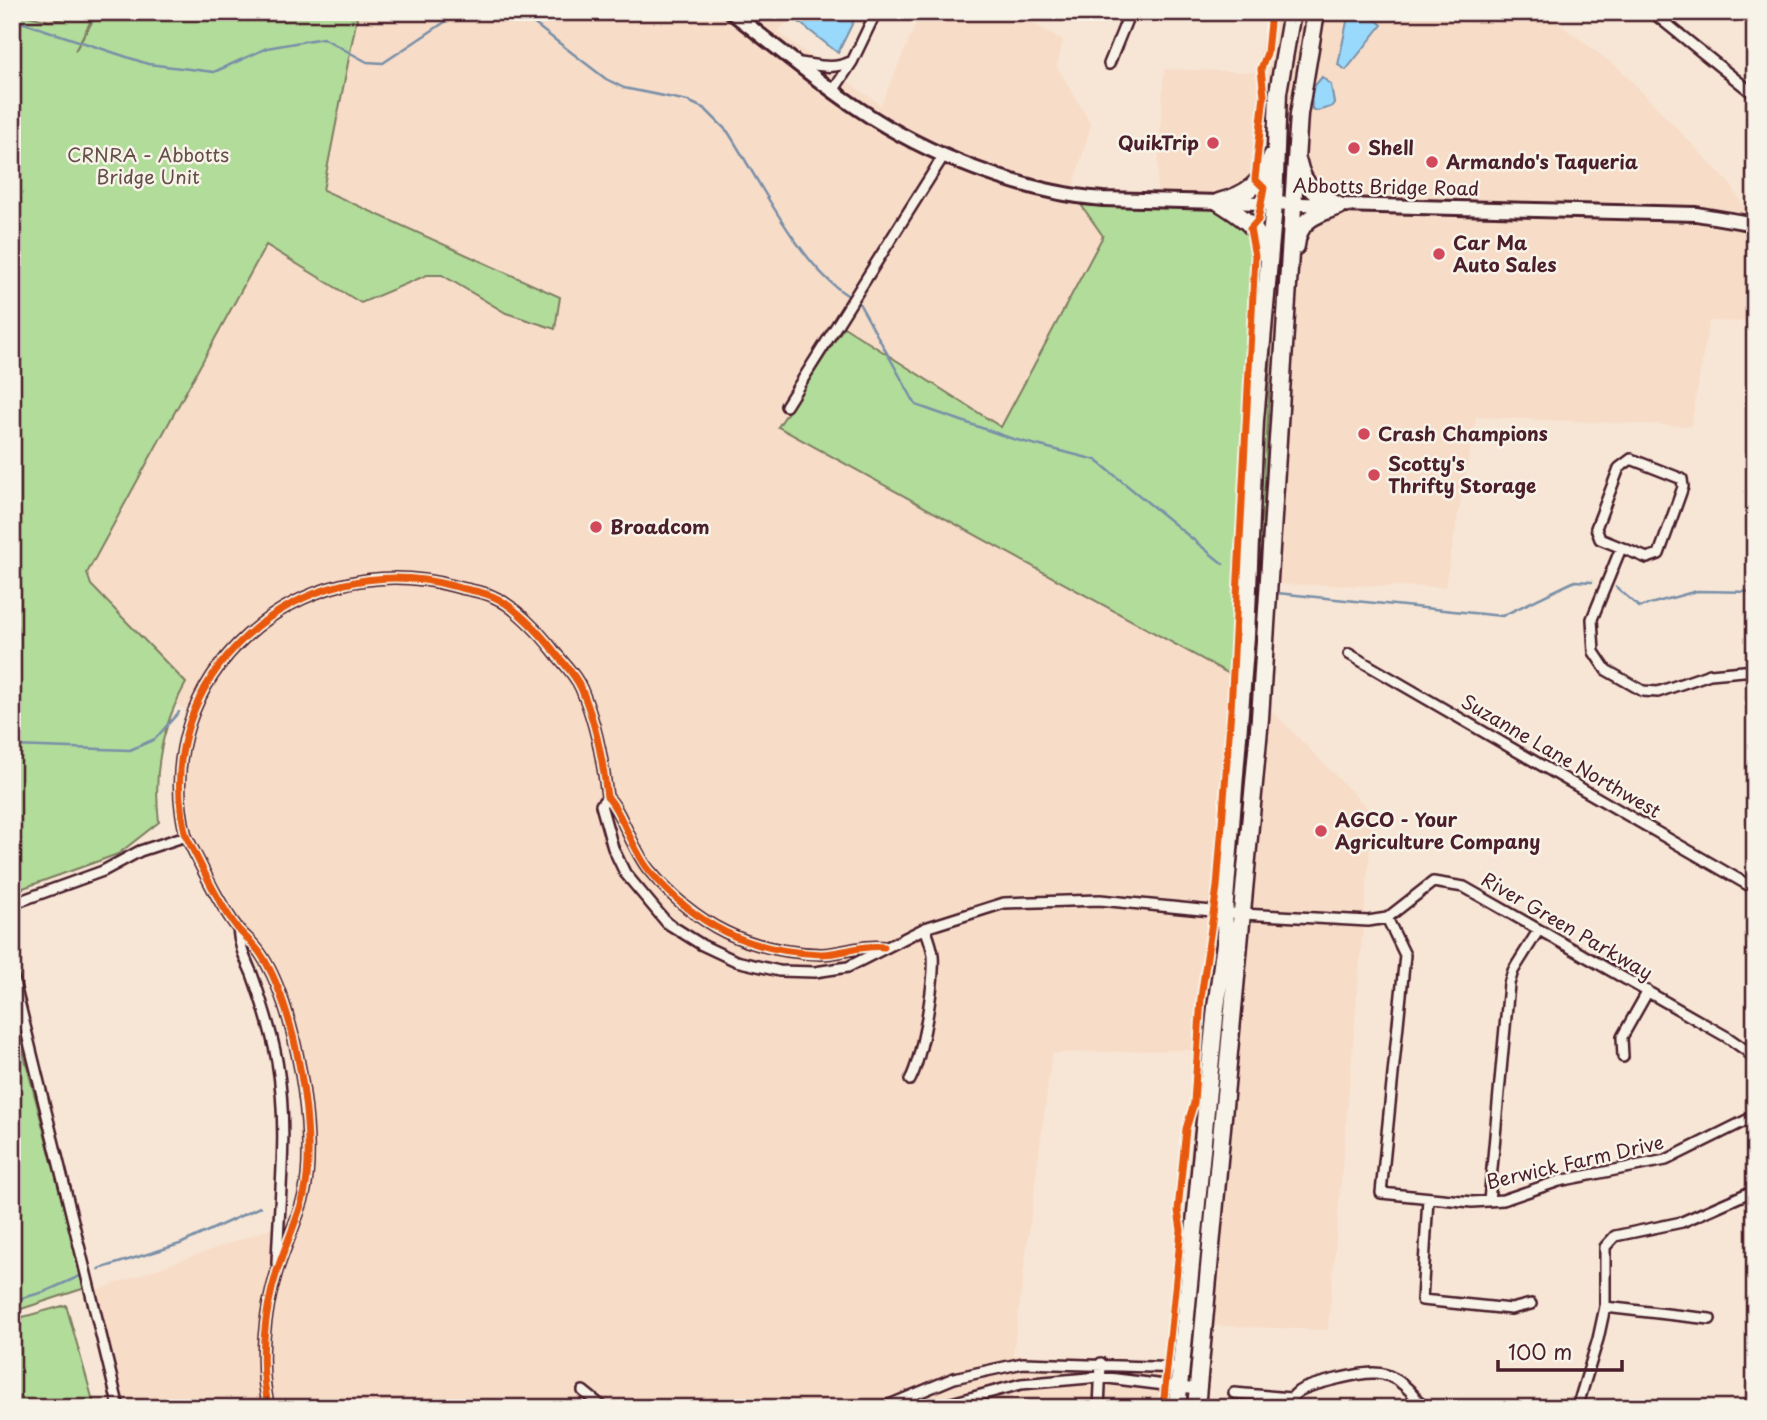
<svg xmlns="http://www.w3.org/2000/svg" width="1767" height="1420" font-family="'Playpen Sans',sans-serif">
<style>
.built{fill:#f7dcc8}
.green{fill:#b2dc9a;stroke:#7e7e62;stroke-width:2}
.water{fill:#99d9fb;stroke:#798fa8;stroke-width:2}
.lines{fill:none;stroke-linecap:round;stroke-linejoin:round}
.stream{stroke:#798fa8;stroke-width:2.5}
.street-casing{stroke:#4a1f2b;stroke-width:14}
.secondary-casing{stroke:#4a1f2b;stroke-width:18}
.highway-casing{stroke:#4a1f2b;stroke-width:21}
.street{stroke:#f7f3e8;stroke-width:9}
.secondary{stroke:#f7f3e8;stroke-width:12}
.highway{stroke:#f7f3e8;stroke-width:16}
.cycleway-casing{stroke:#f7f3e8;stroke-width:11}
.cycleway{stroke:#e8590c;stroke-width:7}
.poi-dot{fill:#d1495b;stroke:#f7f3e8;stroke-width:2.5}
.labels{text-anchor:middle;stroke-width:5;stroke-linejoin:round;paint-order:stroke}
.poi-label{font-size:19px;font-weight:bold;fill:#4a1f2b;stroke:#f7f3e8;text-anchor:start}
.park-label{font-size:19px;fill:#644e47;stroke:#f7f3e8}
.street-label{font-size:19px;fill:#4a1f2b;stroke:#f7f3e8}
</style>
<rect width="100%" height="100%" fill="#f7e6d5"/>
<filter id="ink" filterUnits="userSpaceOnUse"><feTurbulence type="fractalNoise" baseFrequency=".0143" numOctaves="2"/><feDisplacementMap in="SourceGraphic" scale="14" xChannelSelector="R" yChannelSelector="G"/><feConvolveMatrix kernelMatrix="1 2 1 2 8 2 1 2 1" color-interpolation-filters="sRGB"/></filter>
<g filter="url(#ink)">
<!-- built -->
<path class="built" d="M 12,12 L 97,12 L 74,53 Z
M 359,12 L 797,12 L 777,32 L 881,105 L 921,12 L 1013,12 L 1063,40 L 1057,67 L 1091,124 L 1072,192 L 1103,236 L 1001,428 L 844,327 L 1244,682 L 1373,814 L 1328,1330 L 1198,1325 L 1223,1049 L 1052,1053 L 1013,1355 L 1166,1360 L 1190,1354 L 1187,1408 L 121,1408 L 97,1290 L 295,1220 L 301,1186 L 295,1050 L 279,1002 L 227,895 L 191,843 L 193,827 L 187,786 L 192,713 L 48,632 L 298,175 L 323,188 Z
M 1269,12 L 1543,12 L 1621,70 L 1731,185 L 1745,208 L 1755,212 L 1755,322 L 1709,321 L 1691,426 L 1476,417 L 1445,587 L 1260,584 L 1278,207 L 1156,205 L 1164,69 L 1255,72 Z"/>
<!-- green -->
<path class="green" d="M 12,12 L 49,21 L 95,13 L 75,51 L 98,12 L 358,12 L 323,190 L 560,297 L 555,329 L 506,313 L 442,275 L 427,275 L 361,303 L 266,245 L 87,573 L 91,585 L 186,683 C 162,725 153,773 159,822 L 118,854 L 12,892 Z
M 1072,192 L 1278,207 L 1260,584 L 1244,682 L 778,427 L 844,327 L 1001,427 L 1103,236 Z
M 12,1009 L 85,1288 L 12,1312 Z
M 66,1305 L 95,1408 L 13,1408 L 12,1320 Z"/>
<!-- water -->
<path class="water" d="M 812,12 L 858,12 L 838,53 L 800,23 Z
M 1349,12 L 1367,12 L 1382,25 L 1346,70 L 1338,65 Z
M 1322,77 L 1331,85 L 1334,103 L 1331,107 L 1317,111 L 1312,109 L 1311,90 Z"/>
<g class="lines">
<!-- stream -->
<path class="stream" d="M 519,12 L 606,79 L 624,88 L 688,101 L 705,109 L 728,132 C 759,180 800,265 847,295
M 12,19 L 148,64 L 214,72 L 267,48 L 323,38 L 367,62 L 383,63 L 460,12
M 859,303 L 916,405 L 1013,439 L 1096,460 L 1223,564
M 1616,587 L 1639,607 L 1697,591 L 1755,592
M 1277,593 L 1502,616 L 1575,581 L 1592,582
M 12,746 L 130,750 L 155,739 L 179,712
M 99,1269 L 180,1244 L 260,1207
M 12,1301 L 44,1292 L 80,1276"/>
<defs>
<path id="street" d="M 1652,12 L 1755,95
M 800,63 C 817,65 833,70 850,62
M 1109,64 L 1130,12
M 833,91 L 852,62 L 876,12
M 786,406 L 944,155
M 1631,459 L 1682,479 L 1683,487 L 1659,554 L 1647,558 L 1600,539 L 1596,528 L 1619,468 Z
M 1621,548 L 1592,619 L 1594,652 L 1606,670 L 1643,691 L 1658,692 L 1710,674 L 1755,670
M 1349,654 L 1755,889
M 607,797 L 601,805 L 613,848 L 625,873 L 667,923 L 702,945 L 736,961 L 779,971 L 815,972 L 848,967 L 925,928 L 1004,903 L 1100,900 L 1242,914 L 1368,921 L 1387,918 L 1433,882 L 1464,887 L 1727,1037 L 1747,1051 L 1755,1062
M 12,904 L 103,871 L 140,851 L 186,836
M 1387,918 L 1405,955 L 1381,1193 L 1472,1202 L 1503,1200 L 1559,1181 L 1666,1160 L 1755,1116
M 238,928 C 239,946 245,958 252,974 C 262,1002 272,1033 277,1061 C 289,1130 279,1196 277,1264
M 12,973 L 119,1408
M 1623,1057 L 1622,1037 L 1648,991
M 910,1080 C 922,1058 935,981 933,955 C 932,946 928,936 925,928
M 1428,1198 L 1422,1300 L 1511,1309 L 1531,1304
M 1489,1201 L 1509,984 L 1513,971 L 1538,931
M 1605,1307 L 1710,1319
M 583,1391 L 604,1408
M 1234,1393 L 1290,1398
M 269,1408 C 258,1364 264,1313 277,1271 C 285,1246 297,1221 304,1195 C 318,1137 295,1002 260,953 C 254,944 245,937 238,929 C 217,901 202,867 186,836 C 146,676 300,544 453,586 C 466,590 482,591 494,597 C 513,605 540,633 553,650 C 562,662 575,674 581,688 C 596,723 603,760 607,797 C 620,808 633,851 649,870 C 695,925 748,952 821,954 C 842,954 863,944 884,947
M 882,1408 L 954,1378 L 1023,1363 L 1183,1368
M 933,1408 L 1021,1384 L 1100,1377 L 1197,1389
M 1099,1408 L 1101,1363
M 1286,1408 C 1289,1400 1292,1396 1299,1391 C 1311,1384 1362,1372 1375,1373 C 1395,1373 1414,1392 1422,1408
M 1577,1408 L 1598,1339 L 1605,1307 L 1605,1247 L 1615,1236 L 1682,1222 L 1755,1190"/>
<path id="secondary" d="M 731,12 C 773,44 815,80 859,109 C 925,154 1023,193 1103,199 L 1696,214 L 1755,224"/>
<path id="highway" d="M 1298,162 C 1303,187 1318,196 1339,206
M 1219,202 C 1246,195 1263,183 1272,156
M 1219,202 C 1246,220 1255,223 1267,255
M 1296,246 C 1298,219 1317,214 1339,206
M 1177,1408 L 1216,1007 L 1226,937 L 1224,913 L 1246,636 L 1255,420 L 1274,205 L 1278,92 L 1292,12
M 1196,1408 L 1260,718 L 1299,114 L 1316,12"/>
</defs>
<!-- street casing -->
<use href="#street" class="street-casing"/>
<!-- secondary casing -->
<use href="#secondary" class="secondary-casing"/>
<!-- highway casing -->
<use href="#highway" class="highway-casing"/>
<!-- street -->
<use href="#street" class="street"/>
<!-- secondary -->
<use href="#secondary" class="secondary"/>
<!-- highway -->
<use href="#highway" class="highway"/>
<defs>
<path id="cycleway" d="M 269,1408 C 258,1364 264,1313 277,1271 C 285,1246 297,1221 304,1195 C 318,1137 295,1002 260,953 C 254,944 245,937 238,929 C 217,901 202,867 186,836 C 146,676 300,544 453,586 C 466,590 482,591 494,597 C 513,605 540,633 553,650 C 562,662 575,674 581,688 C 596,723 603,760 607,797 C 620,808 633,851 649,870 C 695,925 748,952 821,954 C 842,954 863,944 884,947
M 1163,1408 L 1181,1230 L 1178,1210 L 1186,1129 L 1194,1103 L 1201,998 L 1217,887 L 1231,710 L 1255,256 L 1250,229 L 1258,220 L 1264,188 L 1255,179 L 1264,95 L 1261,69 L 1267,53 L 1271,12"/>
</defs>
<!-- cycleway casing -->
<use href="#cycleway" class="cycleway-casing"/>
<!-- cycleway -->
<use href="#cycleway" class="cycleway"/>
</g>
</g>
<!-- markers -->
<g class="poi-dot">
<circle cx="1213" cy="143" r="7"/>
<circle cx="1354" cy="148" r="7"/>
<circle cx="1432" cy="162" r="7"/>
<circle cx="1439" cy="254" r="7"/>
<circle cx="1364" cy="434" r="7"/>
<circle cx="1374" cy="475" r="7"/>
<circle cx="596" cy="527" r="7"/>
<circle cx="1321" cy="831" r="7"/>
</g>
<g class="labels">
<!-- poi labels -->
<g class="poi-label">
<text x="1199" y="150" text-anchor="end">QuikTrip</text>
<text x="1368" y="155">Shell</text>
<text x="1446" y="169">Armando's Taqueria</text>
<text x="1453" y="250">Car Ma<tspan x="1453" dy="22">Auto Sales</tspan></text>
<text x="1378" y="441">Crash Champions</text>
<text x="1388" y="471">Scotty's<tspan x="1388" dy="22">Thrifty Storage</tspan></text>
<text x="610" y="534">Broadcom</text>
<text x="1335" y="827">AGCO - Your<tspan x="1335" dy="22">Agriculture Company</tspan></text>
</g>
<!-- park labels -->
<g class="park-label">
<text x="148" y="162">CRNRA - Abbotts<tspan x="148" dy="22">Bridge Unit</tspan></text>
</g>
<!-- street labels -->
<g class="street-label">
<text transform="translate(1386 187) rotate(1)" y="7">Abbotts Bridge Road</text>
<text transform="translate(1561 756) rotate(30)" y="7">Suzanne Lane Northwest</text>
<text transform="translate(1567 926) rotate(30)" y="7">River Green Parkway</text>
<text transform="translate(1575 1162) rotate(-13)" y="7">Berwick Farm Drive</text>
</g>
</g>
<!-- margin -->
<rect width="1767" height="1420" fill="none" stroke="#f7f3e8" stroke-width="42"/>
<rect x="21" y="21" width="1725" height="1378" fill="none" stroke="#4a1f2b" stroke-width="2.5" filter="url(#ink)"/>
<!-- scale -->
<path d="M1498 1360v10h124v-10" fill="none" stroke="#4a1f2b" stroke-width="3.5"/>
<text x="1508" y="1360" font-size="21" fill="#4a1f2b" stroke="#f7f3e8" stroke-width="5" paint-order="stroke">100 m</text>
</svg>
